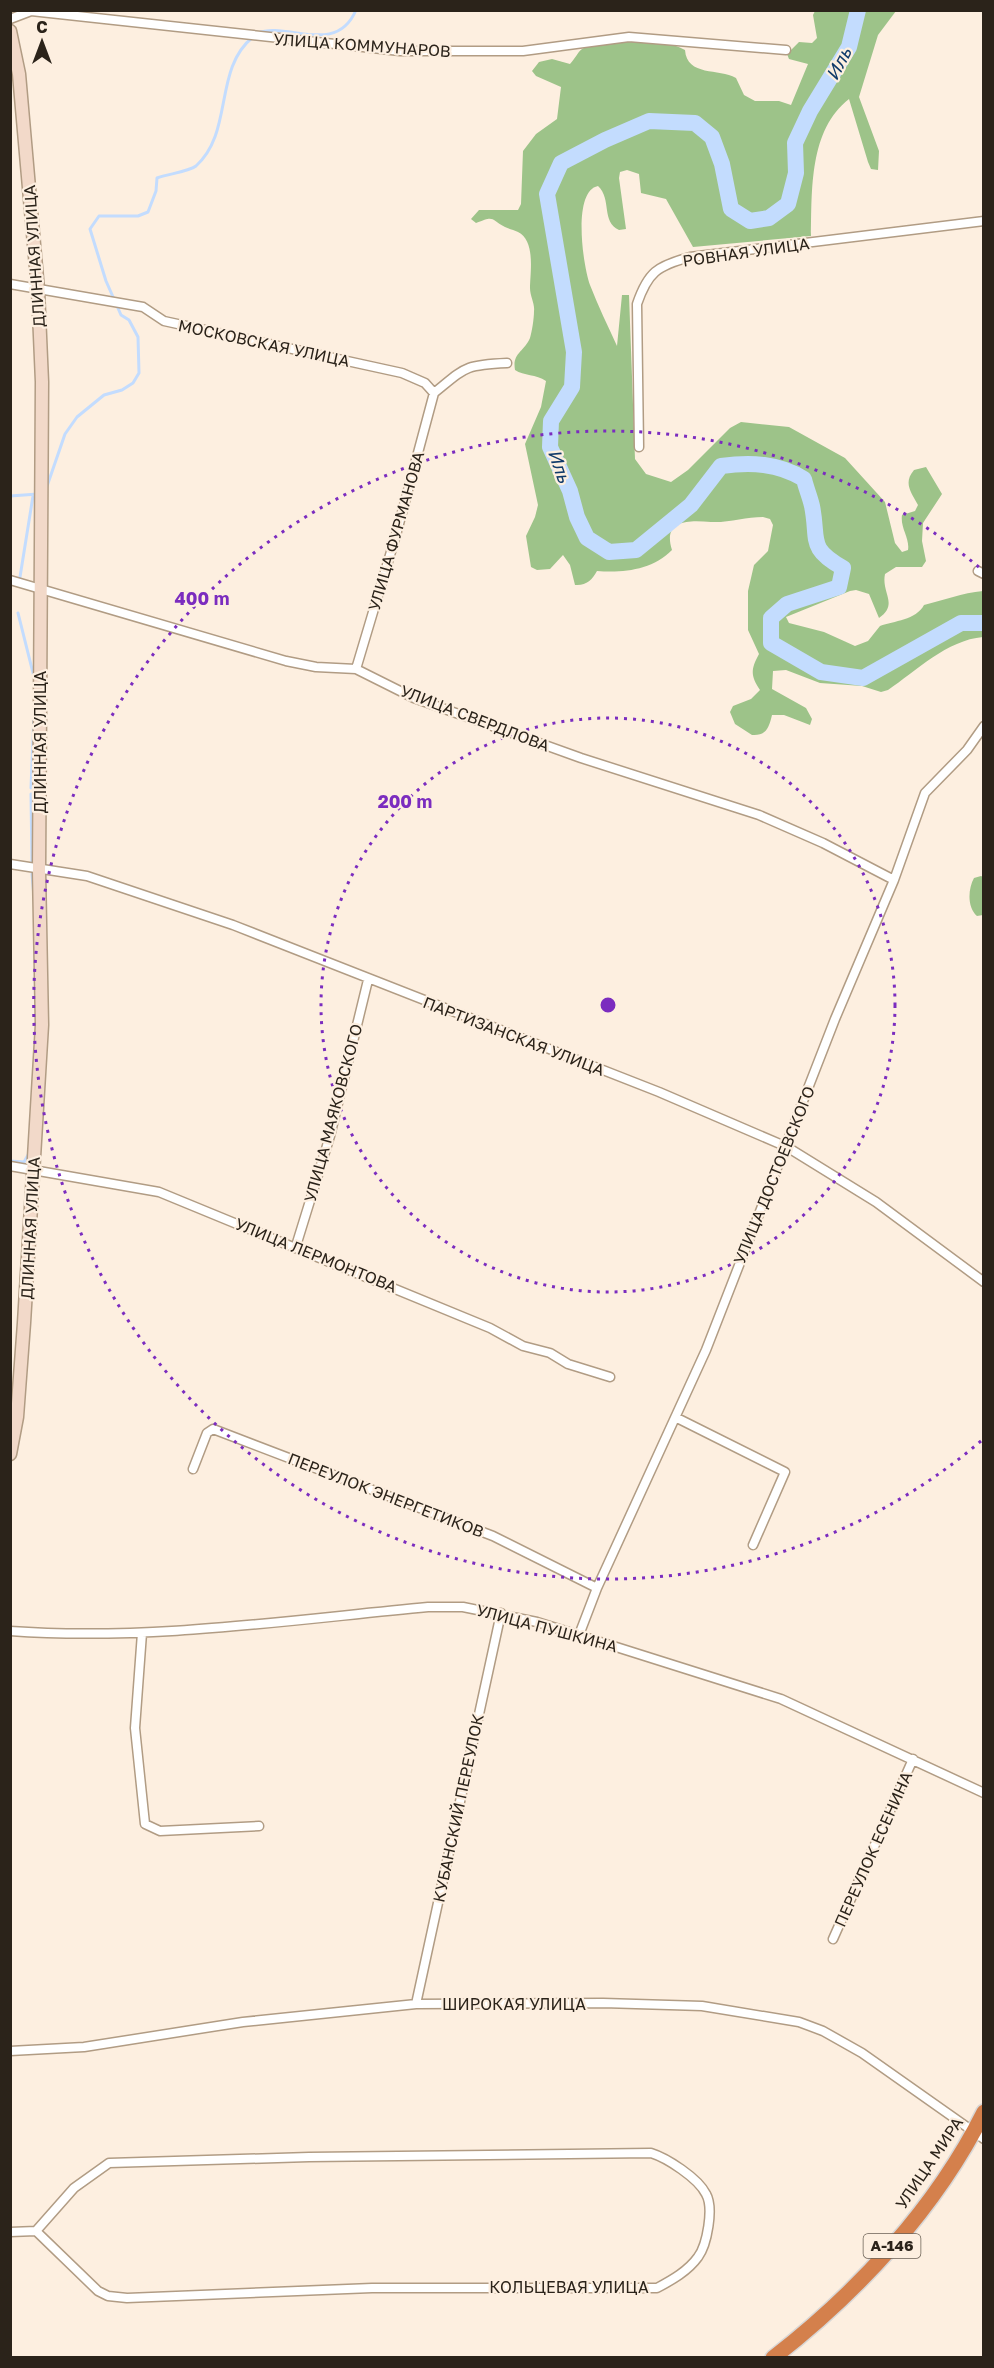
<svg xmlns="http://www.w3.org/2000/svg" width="994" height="2368" font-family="'Golos Text',sans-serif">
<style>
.forest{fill:#9dc389}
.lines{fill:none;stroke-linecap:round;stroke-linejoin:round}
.stream{stroke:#c3dcfe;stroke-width:3}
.river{stroke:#c3dcfe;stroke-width:16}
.street-casing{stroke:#b19c84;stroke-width:11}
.secondary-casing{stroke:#b19c84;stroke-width:15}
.highway-casing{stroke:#d9d7d6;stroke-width:18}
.street{stroke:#fff;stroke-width:8}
.secondary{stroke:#f2d9c9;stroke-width:12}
.highway{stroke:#d4804c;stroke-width:15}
.ring{fill:none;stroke:#7b2cbf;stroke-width:3;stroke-dasharray:3 6}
.labels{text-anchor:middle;stroke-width:4.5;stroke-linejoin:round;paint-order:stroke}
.shield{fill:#fdefe0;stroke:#6a6055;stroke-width:1.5}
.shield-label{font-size:15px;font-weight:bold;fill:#2b231a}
.street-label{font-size:16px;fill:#2b231a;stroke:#fdefe0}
.water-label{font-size:18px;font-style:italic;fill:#103a6a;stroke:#fdefe0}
.centre{fill:#7b2cbf;stroke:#fdefe0;stroke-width:3}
.ring-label{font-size:18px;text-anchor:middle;font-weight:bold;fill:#7b2cbf;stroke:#fdefe0;stroke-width:4.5;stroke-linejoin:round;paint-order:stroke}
</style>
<rect width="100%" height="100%" fill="#fdefe0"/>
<!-- forest -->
<path class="forest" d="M 815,11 L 896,11 L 878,35 L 859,97 L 879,151 L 878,170 L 871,169 L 868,162 L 849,99 C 809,130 812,190 811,236 L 693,247 L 666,199 L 641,193 L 639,174 L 627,170 L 620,172 L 619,178 L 626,229 L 619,230 C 601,222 612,199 598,186 C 572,191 583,266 590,285 C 598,306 608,326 617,346 L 622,295 L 629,295 L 635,459 L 646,474 L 671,482 L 688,470 L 730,428 L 741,422 L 789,427 L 845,458 L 885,502 L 895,543 L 902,552 L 908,550 C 910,538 900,528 902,515 L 915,511 L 918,505 C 911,492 903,483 914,470 L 926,467 L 942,494 L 923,523 L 922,541 L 926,561 L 922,567 L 896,567 L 885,574 C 881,593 899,604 879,618 L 869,594 L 856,590 L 850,591 L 786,617 L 789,623 L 824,632 L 855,646 L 868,641 L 880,626 C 894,621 916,620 924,605 C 944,600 962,593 983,591 L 983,637 C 947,640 916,671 888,690 L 881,692 L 862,686 L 820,683 L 786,670 L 773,671 L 772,689 L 806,708 L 812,719 L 810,725 L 784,715 L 772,715 C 769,728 766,736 752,735 L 735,724 L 730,712 L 733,706 L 751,699 L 760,690 C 750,675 751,669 759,654 L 748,630 L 748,591 L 754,565 L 768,551 L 773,525 L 770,519 L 763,517 C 746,517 728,523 711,522 C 690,520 662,519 672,550 C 652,570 624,573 597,571 C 592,580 586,586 575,585 L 570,565 L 563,555 L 550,569 L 537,570 L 531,567 L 526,536 L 535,517 L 538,505 L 525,444 L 541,407 L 546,381 C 536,374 524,376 515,370 C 512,353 524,352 530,338 C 532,331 534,319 534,311 C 535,304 530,296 530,288 C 530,273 536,241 518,232 C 514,230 509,229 505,227 C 490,219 495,215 476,223 L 471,219 L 479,210 L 518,210 L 521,204 L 523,151 L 536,134 L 557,119 L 561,87 L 536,76 L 532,71 L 539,62 L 552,59 L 570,64 C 575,59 577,53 582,49 C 607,35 661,37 685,50 C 687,77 719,68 736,78 L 744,95 L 755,101 L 779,101 L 791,105 L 808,64 L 789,59 L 787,54 L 799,42 L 812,43 L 817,38 L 813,15 Z
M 981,876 L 983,877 L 983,915 L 977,916 C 967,907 968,889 974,878 Z"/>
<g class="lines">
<!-- stream -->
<path class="stream" d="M 258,33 C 286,21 336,57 356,10
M 45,492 L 65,434 L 77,417 L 104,395 L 122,390 L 133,383 L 139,373 L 138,337 L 129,320 L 121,315 L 106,281 L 90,229 L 99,216 L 138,216 L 148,212 L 156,191 L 157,178 C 167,174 188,172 196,166 C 234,132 213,69 253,37
M 10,496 L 38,494
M 20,577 L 33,496
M 18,613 L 35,681
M 31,788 L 34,714
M 31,794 L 32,866
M 32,874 L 34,897
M 10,1161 L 24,1162 L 28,1155"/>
<!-- river -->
<path class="river" d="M 858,10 L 849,47 L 810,111 L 795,143 L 796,173 L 788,204 L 769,218 L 750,221 L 731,209 L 722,164 L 712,137 L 695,123 L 649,121 L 605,140 L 561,163 L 547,194 L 574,352 L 572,387 L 551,421 L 550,447 L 570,491 L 577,517 L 587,538 L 609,552 L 636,550 L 691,505 L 721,466 C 751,462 778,463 804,479 C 806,488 810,497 812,506 C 819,540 807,548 843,568 L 839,587 L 787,604 L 771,618 L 771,643 L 821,672 L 863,678 L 961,623 L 984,623"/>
<defs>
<path id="street" d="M 10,19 L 31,11 L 400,51 L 523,51 L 629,37 L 786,50
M 10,284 L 143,307 L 164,321 L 402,373 L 425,383 L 434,393 C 466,367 464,365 507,363
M 639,447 L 637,304 C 648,272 657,266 690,257 L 984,221
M 978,571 L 984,574
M 10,580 L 286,661 L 316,667 L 356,669 L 414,698 L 581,758 L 759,815 L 823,843 L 894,880
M 356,669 L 396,535 L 434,393
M 10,864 L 87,876 L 233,925 L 659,1092 L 787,1147 L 876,1202 L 984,1282
M 10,1166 L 159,1192 L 490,1328 L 523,1346 L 550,1353 L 568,1364 L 610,1377
M 296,1246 L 330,1136 L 368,980
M 677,1418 L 785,1472 L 753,1545
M 193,1469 L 207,1433 L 213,1429 L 493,1536 L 597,1588
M 10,1631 C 150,1641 289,1620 428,1607 L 463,1607 L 537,1622 L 781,1699 L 984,1793
M 142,1633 L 135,1728 L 145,1824 L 160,1831 L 259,1826
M 579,1635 L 597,1588 L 706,1350 L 835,1019 L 894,880 L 925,793 L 967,750 L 984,726
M 833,1939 L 913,1759
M 416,2004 L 501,1613
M 10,2051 L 84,2047 L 243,2022 L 416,2004 L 603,2003 L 702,2006 L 799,2022 L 823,2031 L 862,2053 L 984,2139
M 10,2232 L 36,2231 L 74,2188 L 109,2163 L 309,2157 L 651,2153 C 667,2158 698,2178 706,2194 C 714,2208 707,2245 698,2257 C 688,2271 672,2280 657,2288 L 372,2288 L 127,2298 L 108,2296 L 98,2291 L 36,2231"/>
<path id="secondary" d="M 10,31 L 19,74 L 38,290 L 42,382 L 39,871 L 42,1025 L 24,1323 L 17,1417 L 10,1454"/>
<path id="highway" d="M 773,2358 C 858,2292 936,2208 984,2112"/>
</defs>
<!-- street casing -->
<use href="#street" class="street-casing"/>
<!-- secondary casing -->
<use href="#secondary" class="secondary-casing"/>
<!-- highway casing -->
<use href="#highway" class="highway-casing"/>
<!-- street -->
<use href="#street" class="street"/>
<!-- secondary -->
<use href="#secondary" class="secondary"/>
<!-- highway -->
<use href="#highway" class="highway"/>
</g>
<!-- distance rings -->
<g class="ring">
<circle cx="608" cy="1005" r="287"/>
<path d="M981 1441A574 574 0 1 1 981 569"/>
</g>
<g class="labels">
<!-- shield labels -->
<rect class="shield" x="863.5" y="2234" width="57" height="24" rx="4.5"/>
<g class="shield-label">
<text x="892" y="2251">А-146</text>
</g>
<!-- street labels -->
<g class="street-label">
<text transform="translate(362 45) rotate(4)" y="6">УЛИЦА КОММУНАРОВ</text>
<text transform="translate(746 252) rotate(-8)" y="6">РОВНАЯ УЛИЦА</text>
<text transform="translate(34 256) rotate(-94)" y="6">ДЛИННАЯ УЛИЦА</text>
<text transform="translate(264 343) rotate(12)" y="6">МОСКОВСКАЯ УЛИЦА</text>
<text transform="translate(396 531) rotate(-74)" y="6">УЛИЦА ФУРМАНОВА</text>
<text transform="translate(475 718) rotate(21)" y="6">УЛИЦА СВЕРДЛОВА</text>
<text transform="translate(40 742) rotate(-90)" y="6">ДЛИННАЯ УЛИЦА</text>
<text transform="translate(514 1036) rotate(21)" y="6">ПАРТИЗАНСКАЯ УЛИЦА</text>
<text transform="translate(333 1113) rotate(-75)" y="6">УЛИЦА МАЯКОВСКОГО</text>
<text transform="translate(774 1175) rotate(-68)" y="6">УЛИЦА ДОСТОЕВСКОГО</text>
<text transform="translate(30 1228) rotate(-87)" y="6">ДЛИННАЯ УЛИЦА</text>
<text transform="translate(316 1255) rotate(22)" y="6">УЛИЦА ЛЕРМОНТОВА</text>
<text transform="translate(386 1495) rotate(21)" y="6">ПЕРЕУЛОК ЭНЕРГЕТИКОВ</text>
<text transform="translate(547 1628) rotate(15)" y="6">УЛИЦА ПУШКИНА</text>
<text transform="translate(458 1808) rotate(-78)" y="6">КУБАНСКИЙ ПЕРЕУЛОК</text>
<text transform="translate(873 1849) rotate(-66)" y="6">ПЕРЕУЛОК ЕСЕНИНА</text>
<text x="514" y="2010">ШИРОКАЯ УЛИЦА</text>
<text transform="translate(929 2163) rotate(-56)" y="6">УЛИЦА МИРА</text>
<text x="569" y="2293">КОЛЬЦЕВАЯ УЛИЦА</text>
</g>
<!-- water labels -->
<g class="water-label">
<text transform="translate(839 64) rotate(-62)" y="6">Иль</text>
<text transform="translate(559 466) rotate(71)" y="6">Иль</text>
</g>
</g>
<circle cx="608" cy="1005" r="9" class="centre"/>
<g class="ring-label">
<text x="202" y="605">400 m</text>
<text x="405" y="808">200 m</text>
</g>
<!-- border -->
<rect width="994" height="2368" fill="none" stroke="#2b231a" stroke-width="24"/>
<!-- north arrow -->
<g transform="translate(42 42)" stroke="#fdefe0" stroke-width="4.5" paint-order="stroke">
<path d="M0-4.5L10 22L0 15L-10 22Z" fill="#2b231a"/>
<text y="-9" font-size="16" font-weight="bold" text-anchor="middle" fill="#2b231a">С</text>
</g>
</svg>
